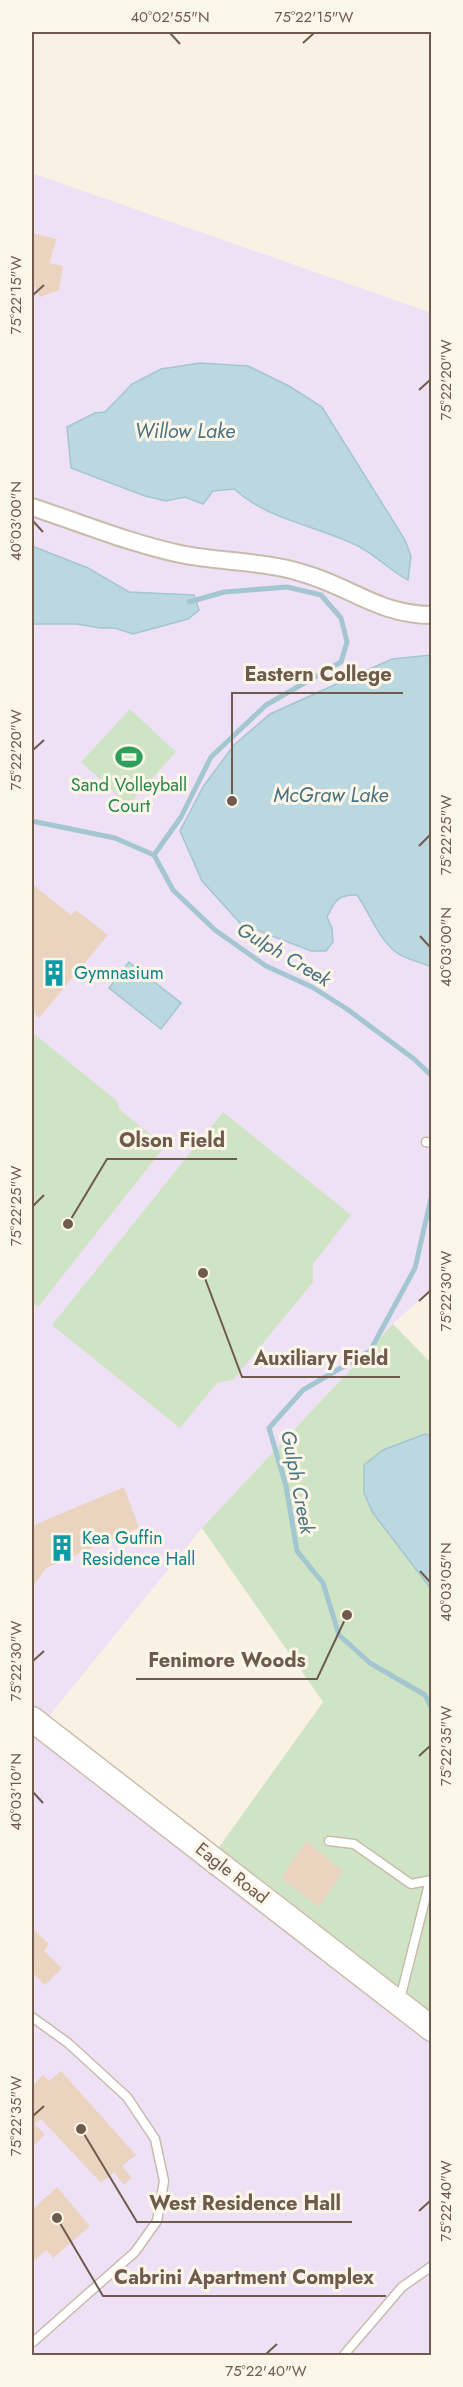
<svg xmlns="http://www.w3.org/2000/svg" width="463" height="2387" font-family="Jost,sans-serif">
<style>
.education{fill:#efe1f5}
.green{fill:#cfe4c4}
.water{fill:#bbd8e0;stroke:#a3c6d0;stroke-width:1.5}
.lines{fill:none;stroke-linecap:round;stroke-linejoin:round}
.stream{stroke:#a3c6d0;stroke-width:5}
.building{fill:#ebd4bf}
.lane-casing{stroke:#c8bbac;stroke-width:11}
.street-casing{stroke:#c8bbac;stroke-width:20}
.secondary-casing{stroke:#cdbdad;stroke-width:27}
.lane{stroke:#fff;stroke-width:8}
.street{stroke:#fff;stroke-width:16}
.secondary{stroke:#fff;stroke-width:24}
.ticks{fill:none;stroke:#6e5b4d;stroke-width:2}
.labels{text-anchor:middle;stroke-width:6;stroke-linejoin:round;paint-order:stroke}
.leisure-label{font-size:18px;fill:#27864d;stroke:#fcf6e9}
.culture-label{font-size:18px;fill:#0d838f;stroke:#fcf6e9;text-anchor:start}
.street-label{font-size:18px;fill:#6e5b4d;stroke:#fcf6e9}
.water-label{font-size:20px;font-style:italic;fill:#4a727f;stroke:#fcf6e9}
.leader{fill:none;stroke:#6e5b4d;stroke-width:2}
.callout-dot{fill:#6e5b4d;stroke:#fcf6e9;stroke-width:2}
.callout-label{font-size:20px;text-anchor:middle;font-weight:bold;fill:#6e5b4d;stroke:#fcf6e9;stroke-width:6;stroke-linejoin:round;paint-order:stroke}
.neatline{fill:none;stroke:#6e5b4d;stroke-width:2}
.ticks-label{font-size:15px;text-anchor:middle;fill:#6e5b4d}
</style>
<rect width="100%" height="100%" fill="#f9f2e4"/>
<!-- education -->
<path class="education" d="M 32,173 L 432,313 L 431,1289 L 393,1324 L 202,1528 L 41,1726 L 431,2029 L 431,2355 L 32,2356 Z"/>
<!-- green -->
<path class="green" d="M 130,709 L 176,752 L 128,805 L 81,762 Z
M 32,1032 L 117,1101 L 120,1110 L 165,1146 L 38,1307 L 32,1302 Z
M 223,1112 L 351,1215 L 313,1264 L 313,1282 L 233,1380 L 217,1383 L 180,1428 L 52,1325 Z
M 393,1324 L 431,1363 L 431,2032 L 212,1857 L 323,1702 L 202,1528 Z"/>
<!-- water -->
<path class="water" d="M 200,363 L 248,366 L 289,386 L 322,407 L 405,540 L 411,556 L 408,580 C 390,571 376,555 358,546 C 316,525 270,521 234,489 L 213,491 L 203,504 L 185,497 L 166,501 L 145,496 L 71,468 L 67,427 L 95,413 L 105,412 L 132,384 L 161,369 Z
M 32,546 L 88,568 L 129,592 L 194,595 L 199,610 L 188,619 L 133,634 L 115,628 L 100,628 L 77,624 L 32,624 Z
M 431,655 L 431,967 C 421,962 407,960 397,953 C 378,939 370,913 357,895 C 339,894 334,901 327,917 L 332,928 L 333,942 L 326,951 L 311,951 L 241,924 L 202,881 L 180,831 L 203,787 L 234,745 L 270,714 L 392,659 Z
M 129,962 L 181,1003 L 161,1029 L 109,988 Z
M 425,1434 L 432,1437 L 431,1589 L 373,1513 L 364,1493 L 364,1465 L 383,1450 Z"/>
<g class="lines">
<!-- stream -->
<path class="stream" d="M 32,821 L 115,838 L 154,855 L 173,890 L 215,930 L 266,966 L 312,987 L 347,1009 L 414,1059 L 432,1076
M 154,855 L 181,817 L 211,757 L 266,705 L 341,662 L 347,642 L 341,618 L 321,595 L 287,587 L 224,592 L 189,602
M 432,1194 L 415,1268 L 370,1351 L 303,1390 L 269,1428 L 286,1486 L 297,1551 L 323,1583 L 339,1635 L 370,1663 L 425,1695 L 432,1709"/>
</g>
<!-- building -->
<path class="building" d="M 32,233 L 57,239 L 49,263 L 63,266 L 59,290 L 40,297 L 32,284 Z
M 32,884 L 71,915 L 76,910 L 108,935 L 39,1018 L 32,1012 Z
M 124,1487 L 139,1528 L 46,1568 L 32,1588 L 32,1526 Z
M 306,1841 L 343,1871 L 319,1907 L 281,1878 Z
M 32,1928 L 49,1944 L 44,1951 L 62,1968 L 45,1985 L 32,1972 L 32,1968 L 35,1965 L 32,1962 Z
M 61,2071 L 136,2155 L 122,2166 L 132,2178 L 124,2185 L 114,2172 L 101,2183 L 41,2119 L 34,2124 L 45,2134 L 33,2147 L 32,2146 L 32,2103 L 33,2101 L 32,2086 L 43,2075 L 49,2081 Z
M 57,2187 L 90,2226 L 53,2258 L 46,2250 L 32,2263 L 32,2210 Z"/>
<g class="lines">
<defs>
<path id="lane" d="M 426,1142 L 432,1143
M 329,1841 L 354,1844 L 411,1884 L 432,1880
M 400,1999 L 430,1880
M 32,2017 L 68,2043 L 127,2097 L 155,2139 L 164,2181 L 157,2221 L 135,2252 L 32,2343
M 343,2356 L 402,2287 L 432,2266"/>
<path id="street" d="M 32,507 C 81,523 129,543 180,554 C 220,562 263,561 302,573 C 350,586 379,615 432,615"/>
<path id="secondary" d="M 32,1719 L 432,2029"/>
</defs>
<!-- lane casing -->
<use href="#lane" class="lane-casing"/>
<!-- street casing -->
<use href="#street" class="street-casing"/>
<!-- secondary casing -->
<use href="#secondary" class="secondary-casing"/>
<!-- lane -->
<use href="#lane" class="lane"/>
<!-- street -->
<use href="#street" class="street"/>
<!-- secondary -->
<use href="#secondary" class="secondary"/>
</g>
<!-- ticks -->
<path class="ticks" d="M 170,33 L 180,44M 303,43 L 314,33M 33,295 L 44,285M 419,390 L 430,380M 33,521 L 43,532M 33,750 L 44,740M 419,846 L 430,835M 420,936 L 430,947M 33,1206 L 44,1195M 419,1301 L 430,1291M 420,1571 L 430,1582M 33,1661 L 44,1651M 419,1756 L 430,1746M 33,1792 L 43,1803M 33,2116 L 44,2106M 419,2211 L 430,2201M 266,2354 L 277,2344"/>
<!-- icons -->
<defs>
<symbol id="stadium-bare" viewBox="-9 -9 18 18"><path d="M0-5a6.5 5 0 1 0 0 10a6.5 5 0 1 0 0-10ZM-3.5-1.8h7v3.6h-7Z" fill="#2e9e5b" stroke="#fcf6e9" stroke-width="2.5" paint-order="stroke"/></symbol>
<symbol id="building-bare" viewBox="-9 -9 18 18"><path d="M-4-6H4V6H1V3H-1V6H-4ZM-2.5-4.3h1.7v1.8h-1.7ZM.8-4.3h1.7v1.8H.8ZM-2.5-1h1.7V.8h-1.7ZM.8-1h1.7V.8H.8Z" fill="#0f9aa8" stroke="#fcf6e9" stroke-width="2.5" paint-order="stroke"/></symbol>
</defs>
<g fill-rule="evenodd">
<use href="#stadium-bare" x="110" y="738" width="38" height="38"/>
<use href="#building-bare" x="35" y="954" width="38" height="38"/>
<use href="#building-bare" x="43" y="1529" width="38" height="38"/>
</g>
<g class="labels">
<!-- leisure labels -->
<g class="leisure-label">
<text x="129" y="791">Sand Volleyball<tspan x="129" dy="21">Court</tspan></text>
</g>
<!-- culture labels -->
<g class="culture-label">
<text x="74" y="979">Gymnasium</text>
<text x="82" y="1544">Kea Guffin<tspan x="82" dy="21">Residence Hall</tspan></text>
</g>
<!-- street labels -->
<g class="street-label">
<text transform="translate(232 1873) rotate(38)" y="6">Eagle Road</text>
</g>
<!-- water labels -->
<g class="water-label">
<text x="185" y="438">Willow Lake</text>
<text x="331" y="802">McGraw Lake</text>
<text transform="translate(284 954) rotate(31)" y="7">Gulph Creek</text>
<text transform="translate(298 1482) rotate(79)" y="7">Gulph Creek</text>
</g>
</g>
<!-- callouts -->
<path class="leader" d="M232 801L232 693H403M68 1224L107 1159H237M203 1273L242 1377H400M347 1615L317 1679H136M81 2129L137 2222H352M57 2218L103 2296H386"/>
<g class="callout-dot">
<circle cx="232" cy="801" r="6"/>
<circle cx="68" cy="1224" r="6"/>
<circle cx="203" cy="1273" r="6"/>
<circle cx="347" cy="1615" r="6"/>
<circle cx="81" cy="2129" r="6"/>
<circle cx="57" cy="2218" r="6"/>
</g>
<g class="callout-label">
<text x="318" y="681">Eastern College</text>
<text x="172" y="1147">Olson Field</text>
<text x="321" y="1365">Auxiliary Field</text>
<text x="227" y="1667">Fenimore Woods</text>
<text x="245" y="2210">West Residence Hall</text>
<text x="244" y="2284">Cabrini Apartment Complex</text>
</g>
<!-- border -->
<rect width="463" height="2387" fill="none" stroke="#fcf6e9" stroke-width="66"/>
<rect x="33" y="33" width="397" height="2321" class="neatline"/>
<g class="ticks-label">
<text x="170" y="22">40°02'55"N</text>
<text x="314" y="22">75°22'15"W</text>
<text transform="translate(16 295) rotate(-90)" y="5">75°22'15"W</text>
<text transform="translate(446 380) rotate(-90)" y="5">75°22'20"W</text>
<text transform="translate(16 521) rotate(-90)" y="5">40°03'00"N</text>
<text transform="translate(16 750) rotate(-90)" y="5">75°22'20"W</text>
<text transform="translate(446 835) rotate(-90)" y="5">75°22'25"W</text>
<text transform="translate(446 947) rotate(-90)" y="5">40°03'00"N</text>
<text transform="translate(16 1206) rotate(-90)" y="5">75°22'25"W</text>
<text transform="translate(446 1291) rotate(-90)" y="5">75°22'30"W</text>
<text transform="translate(446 1582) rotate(-90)" y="5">40°03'05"N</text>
<text transform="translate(16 1661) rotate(-90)" y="5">75°22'30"W</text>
<text transform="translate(446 1746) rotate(-90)" y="5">75°22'35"W</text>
<text transform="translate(16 1792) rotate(-90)" y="5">40°03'10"N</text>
<text transform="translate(16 2116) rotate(-90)" y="5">75°22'35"W</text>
<text transform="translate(446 2201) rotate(-90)" y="5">75°22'40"W</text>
<text x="266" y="2376">75°22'40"W</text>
</g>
</svg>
